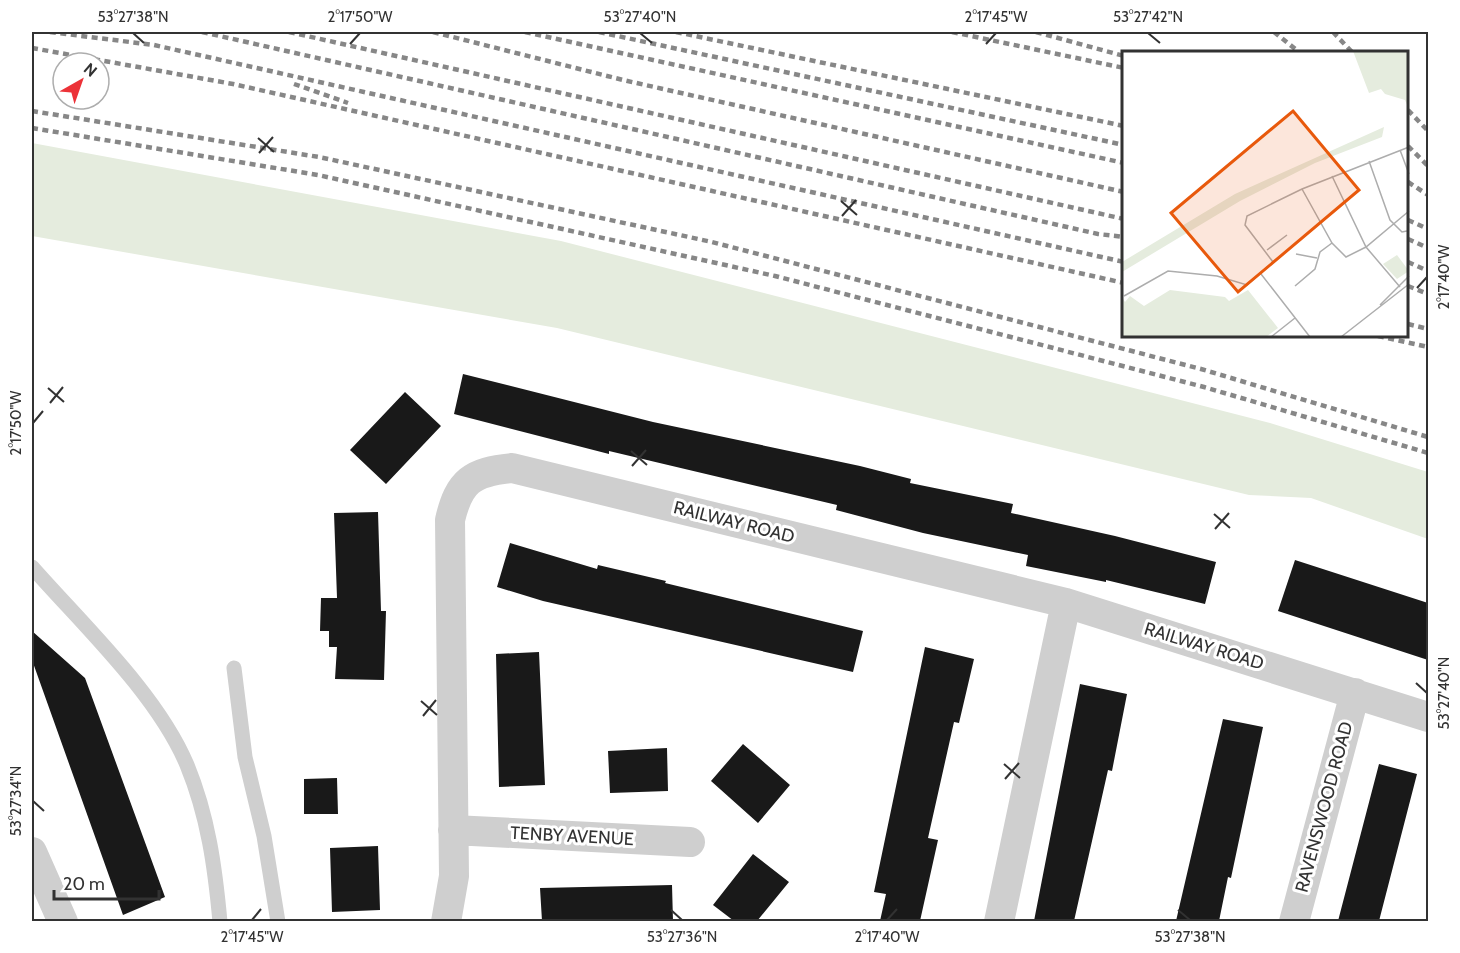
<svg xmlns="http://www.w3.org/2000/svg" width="1460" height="953" font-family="Cabin,sans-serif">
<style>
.green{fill:#e5ecde}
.building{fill:#191919}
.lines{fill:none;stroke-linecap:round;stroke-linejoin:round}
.lane{stroke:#cfcfcf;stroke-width:15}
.street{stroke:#cfcfcf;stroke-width:30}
.rail{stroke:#878787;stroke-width:4.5;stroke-dasharray:6 4.5;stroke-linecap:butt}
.ticks{fill:none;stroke:#323232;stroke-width:2}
.labels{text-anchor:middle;stroke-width:6;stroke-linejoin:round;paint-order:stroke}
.street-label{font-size:18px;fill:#323232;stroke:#fff}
.inset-road{fill:none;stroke:#adadad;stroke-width:1.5}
.view{fill:#e8590c;fill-opacity:0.15;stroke:#e8590c;stroke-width:3}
.inset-edge{fill:none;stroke:#323232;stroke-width:3}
.neatline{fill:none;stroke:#323232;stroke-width:2}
.ticks-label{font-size:15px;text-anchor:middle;fill:#323232}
</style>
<rect width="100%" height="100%" fill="#fff"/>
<!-- green -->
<path class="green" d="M 32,143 L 561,241 L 1270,423 L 1428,472 L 1428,539 L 1311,498 L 1249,495 L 557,328 L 32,236 Z"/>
<!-- building -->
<path class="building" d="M 463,374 L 653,422 L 860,466 L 911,479 L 910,483 L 1013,504 L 1011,513 L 1115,536 L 1216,562 L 1205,604 L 1106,580 L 1106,582 L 1026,566 L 1028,555 L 923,533 L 836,510 L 837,505 L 609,451 L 609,454 L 454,414 Z
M 405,392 L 441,426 L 386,484 L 350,450 Z
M 378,512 L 381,611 L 386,611 L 384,680 L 335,679 L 337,647 L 329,647 L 329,631 L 320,631 L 321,598 L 337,598 L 334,513 Z
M 510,543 L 597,569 L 598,565 L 666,581 L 665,583 L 863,631 L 853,672 L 543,601 L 497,587 Z
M 1295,560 L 1428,603 L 1428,660 L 1278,611 Z
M 32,631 L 85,678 L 165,897 L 123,915 L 32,660 Z
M 925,647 L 974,659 L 959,723 L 954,722 L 928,838 L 938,840 L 920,921 L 880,921 L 886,894 L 874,892 Z
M 539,652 L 545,785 L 499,787 L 496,654 Z
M 1080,684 L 1127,694 L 1112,771 L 1108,770 L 1074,921 L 1034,921 Z
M 1223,719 L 1263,727 L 1231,878 L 1228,877 L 1219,921 L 1176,921 Z
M 743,744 L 790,785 L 758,823 L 711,781 Z
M 667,748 L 668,791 L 610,793 L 608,751 Z
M 1379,764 L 1417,774 L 1379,921 L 1338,921 Z
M 337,778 L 338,814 L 304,814 L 304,779 Z
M 378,846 L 380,910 L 332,912 L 330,848 Z
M 753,854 L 789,882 L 757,921 L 734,921 L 713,905 Z
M 672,885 L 673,921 L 542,921 L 540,888 Z"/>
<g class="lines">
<!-- lane -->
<path class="lane" d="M 32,567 C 83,625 157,694 187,765 C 208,816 215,867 220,922
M 234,668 L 245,757 L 264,836 L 278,922"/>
<!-- street -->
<path class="street" d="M 453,830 L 690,842
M 32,852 L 63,922
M 446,922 L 454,876 L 450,520 C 459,481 472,472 512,468 L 1066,603 L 1428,717
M 999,922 L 1066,603
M 1294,922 L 1355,693"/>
<!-- rail -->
<path class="rail" d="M 50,32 L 154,45 L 1124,262
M 202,32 L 1098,234 L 1124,237
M 289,32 L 1124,219
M 433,32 L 623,80 L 1124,192
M 525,32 L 1124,163
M 599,32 L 1124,145
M 676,32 L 1124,126
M 952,32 L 1124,68
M 1036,32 L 1124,56
M 1274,32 L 1299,52
M 1333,32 L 1352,52
M 32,48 L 233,84 L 1124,283
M 294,84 L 348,103
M 1408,110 L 1428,131
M 32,111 L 319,157 L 712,242 L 1201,369 L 1428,437
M 32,128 L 318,175 L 775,276 L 1204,387 L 1428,453
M 1408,146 L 1428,166
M 1408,182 L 1428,195
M 1408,220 L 1428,229
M 1408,239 L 1428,248
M 1408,262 L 1428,271
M 1408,286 L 1428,294
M 1408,324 L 1428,329
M 1378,336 L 1428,347"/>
</g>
<!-- ticks -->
<path class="ticks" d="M 133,33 L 144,43M 640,33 L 652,43M 1148,33 L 1160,43M 350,44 L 360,33M 986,44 L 996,33M 258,138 L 274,152M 259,153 L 273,137M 841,201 L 857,215M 842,216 L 856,200M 1417,288 L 1427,277M 48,388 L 64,402M 50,403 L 63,387M 33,423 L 43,411M 631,451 L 647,465M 632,466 L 646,450M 1214,514 L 1230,528M 1215,529 L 1229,513M 1416,683 L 1427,693M 421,701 L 437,715M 423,716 L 436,700M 1004,764 L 1020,778M 1005,779 L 1019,763M 33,801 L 44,811M 671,910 L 682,920M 1178,910 L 1190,920M 252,920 L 261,909M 887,920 L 897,909"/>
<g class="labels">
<!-- street labels -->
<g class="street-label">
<text transform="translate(734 522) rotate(14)" y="6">RAILWAY ROAD</text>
<text transform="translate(1204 646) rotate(17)" y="6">RAILWAY ROAD</text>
<text transform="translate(1324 807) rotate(-75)" y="6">RAVENSWOOD ROAD</text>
<text transform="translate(572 836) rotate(3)" y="6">TENBY AVENUE</text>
</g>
</g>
<!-- overview -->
<g transform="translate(1122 51)">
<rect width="286" height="286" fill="#fff"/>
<path d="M 231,0 L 286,0 L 286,56 L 283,49 L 263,43 L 259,38 L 247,42 ZM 262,76 L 260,86 L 193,112 L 118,150 L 0,221 L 0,211 L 113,143 ZM 275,204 L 287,220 L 275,228 L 261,213 ZM 48,239 L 103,246 L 107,250 L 126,239 L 156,277 L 144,286 L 0,286 L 0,246 L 3,251 L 8,245 L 22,255 Z" fill="#e5ecde"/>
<path class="inset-road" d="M 278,99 L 287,123M 247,110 L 268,169 L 280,181 L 285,180M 210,125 L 244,196 L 278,236M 180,138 L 210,192 L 224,206 L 244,196 L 287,160M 145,199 L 165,184M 174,203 L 195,207M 139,223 L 188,286M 173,235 L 193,218 L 198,201 L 210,192M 2,245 L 46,220 L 95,225 L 125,234 L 151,211 L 123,174 L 125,165 L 180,138 L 287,96M 258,254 L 287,225M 149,286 L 173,267M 219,286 L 287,233"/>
<path class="view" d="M 171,60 L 237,139 L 116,241 L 49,162 Z"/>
<rect width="286" height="286" class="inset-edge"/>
</g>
<!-- border -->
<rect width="1460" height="953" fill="none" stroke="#ffffff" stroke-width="66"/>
<!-- north arrow -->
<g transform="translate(81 81) rotate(40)"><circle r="28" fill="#ffffff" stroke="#adadad" stroke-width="1.5"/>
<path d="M0-4.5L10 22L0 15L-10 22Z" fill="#ec3238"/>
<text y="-9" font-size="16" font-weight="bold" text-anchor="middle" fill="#323232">N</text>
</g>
<!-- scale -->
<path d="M54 890v9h105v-9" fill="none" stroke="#323232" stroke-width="3"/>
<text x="63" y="890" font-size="18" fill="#323232" stroke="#ffffff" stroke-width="4.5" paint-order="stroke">20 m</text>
<rect x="33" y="33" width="1394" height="887" class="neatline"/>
<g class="ticks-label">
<text x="133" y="22">53°27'38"N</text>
<text x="360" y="22">2°17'50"W</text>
<text x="640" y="22">53°27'40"N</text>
<text x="996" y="22">2°17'45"W</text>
<text x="1148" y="22">53°27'42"N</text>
<text transform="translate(1444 277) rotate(-90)" y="5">2°17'40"W</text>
<text transform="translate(16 423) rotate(-90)" y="5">2°17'50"W</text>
<text transform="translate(1444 693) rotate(-90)" y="5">53°27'40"N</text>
<text transform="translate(16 801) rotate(-90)" y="5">53°27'34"N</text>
<text x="252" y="942">2°17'45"W</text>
<text x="682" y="942">53°27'36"N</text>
<text x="887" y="942">2°17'40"W</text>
<text x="1190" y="942">53°27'38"N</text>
</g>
</svg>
